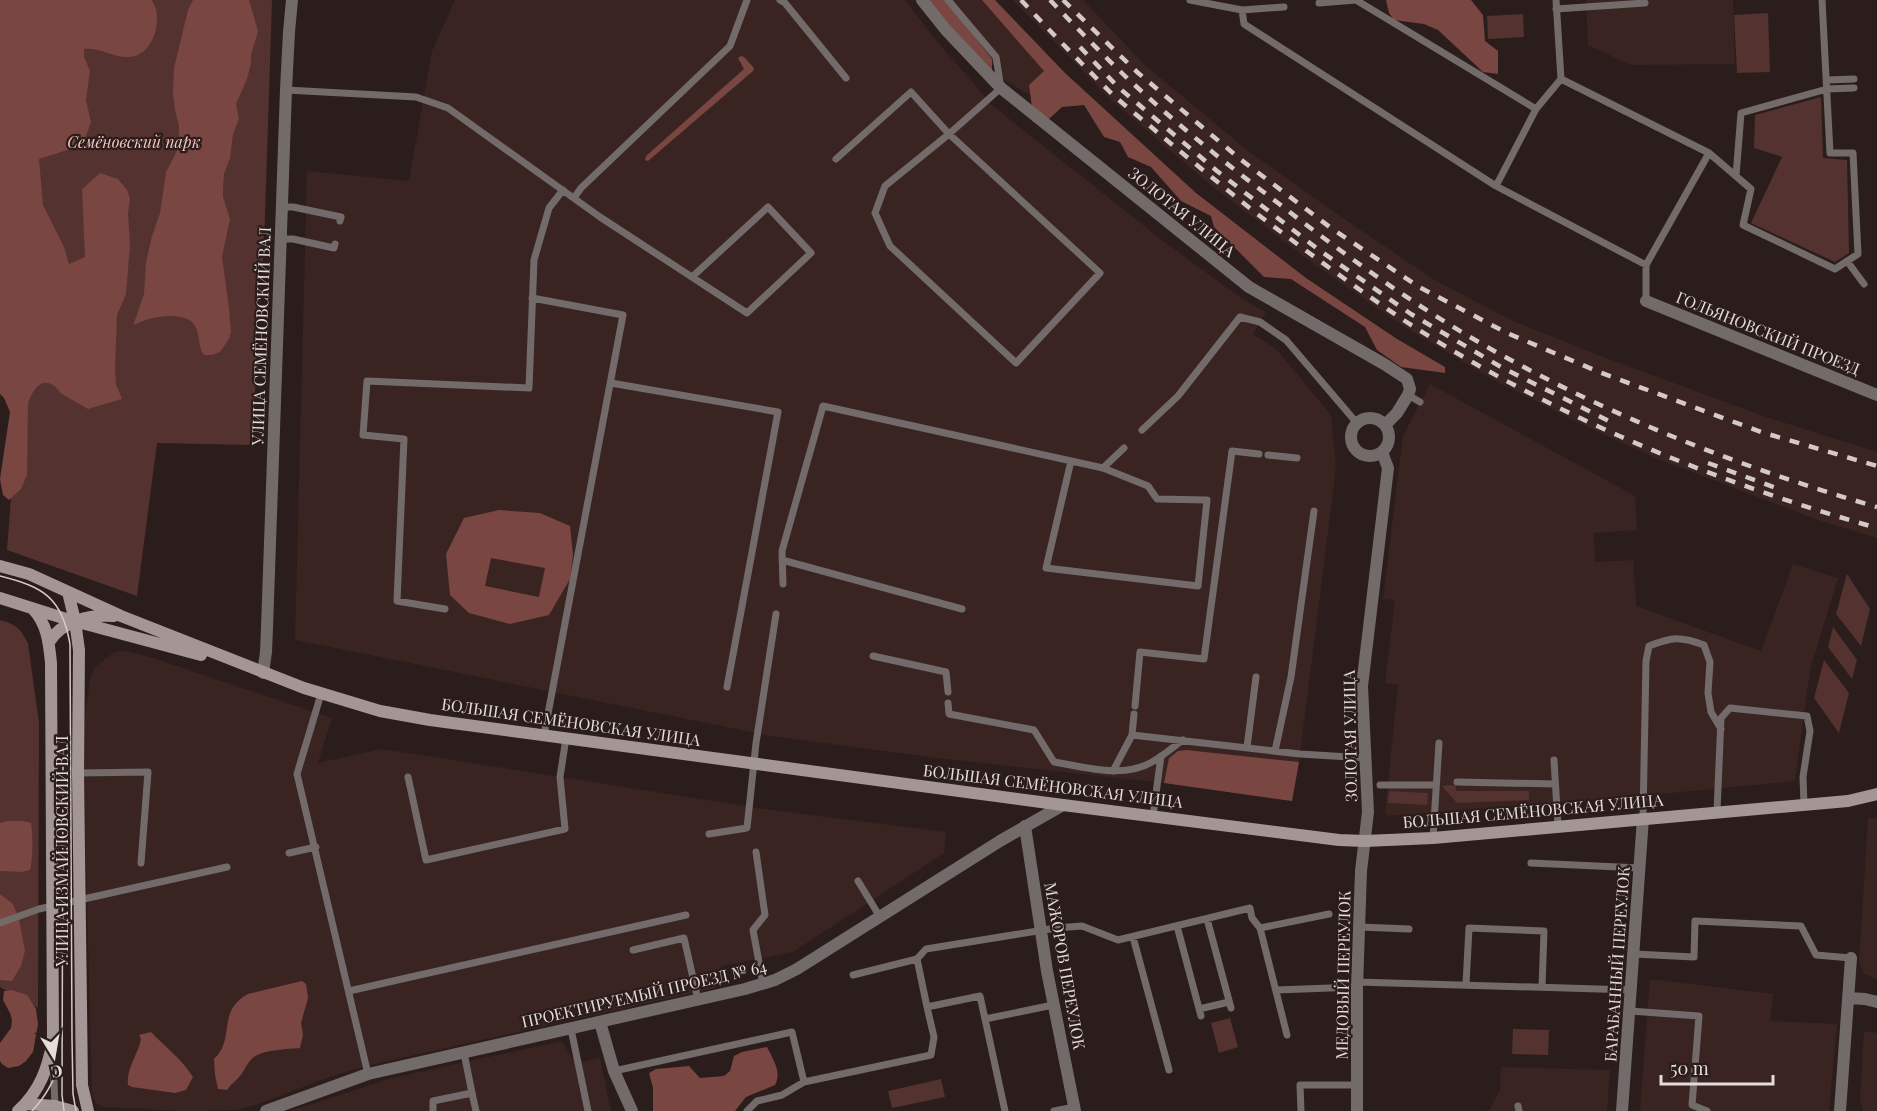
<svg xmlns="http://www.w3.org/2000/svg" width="1877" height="1111" font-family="'Playfair Display',serif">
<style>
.built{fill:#392422}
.green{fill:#54322f}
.forest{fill:#794641;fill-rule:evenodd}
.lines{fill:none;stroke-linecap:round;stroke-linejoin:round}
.service{stroke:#736b6a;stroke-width:7}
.minor{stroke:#736b6a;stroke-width:12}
.tertiary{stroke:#736b6a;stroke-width:12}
.secondary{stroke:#a39694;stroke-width:12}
.tram{stroke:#d3c9c8;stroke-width:1.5}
.rail{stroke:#d3c9c8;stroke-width:4.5;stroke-dasharray:10 10;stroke-linecap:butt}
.labels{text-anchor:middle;stroke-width:4.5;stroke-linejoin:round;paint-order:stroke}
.park-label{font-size:16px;font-style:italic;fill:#f9c4bf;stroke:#2b1d1b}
.street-label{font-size:16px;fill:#e6dcdb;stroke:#2b1d1b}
</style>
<rect width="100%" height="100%" fill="#2b1d1b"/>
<!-- built -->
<path class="built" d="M 455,0 L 905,0 L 936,40 L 993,106 L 1158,237 L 1242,299 L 1266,312 L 1253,334 L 1277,350 L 1331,415 L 1336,468 L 1299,762 L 1292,801 L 1156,782 L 937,758 L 771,736 L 295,640 L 307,171 L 409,181 L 432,51 Z
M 937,0 L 995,0 L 1065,73 L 1035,98 L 1006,81 Z
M 1013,0 L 1083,0 L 1146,66 L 1247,150 L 1340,216 L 1433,279 L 1511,320 L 1606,358 L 1766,417 L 1877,452 L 1877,538 L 1815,519 L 1658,459 L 1581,424 L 1494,380 L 1403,326 L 1310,261 L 1208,183 L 1108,97 Z
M 1586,0 L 1733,0 L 1735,64 L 1631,65 L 1588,45 Z
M 1430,384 L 1635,496 L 1637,530 L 1594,533 L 1595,562 L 1633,560 L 1636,606 L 1761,651 L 1793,564 L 1838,578 L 1810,670 L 1795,781 L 1639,796 L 1388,816 L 1385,812 L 1398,685 L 1385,683 L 1395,600 L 1383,599 L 1403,436 Z
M 120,651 L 129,652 L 150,657 L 332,718 L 318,763 L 382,749 L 771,810 L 946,832 L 944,853 L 793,952 L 721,966 L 715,988 L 366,1066 L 332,1076 L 256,1105 L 236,1110 L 185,1111 L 102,1107 L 95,1102 L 92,1094 L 83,749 L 84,724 L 90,680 L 93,671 L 96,666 L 113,653 Z
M 1877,818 L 1877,979 L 1864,974 L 1859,962 L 1868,819 Z
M 1650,979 L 1773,994 L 1770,1021 L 1837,1024 L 1829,1111 L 1640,1111 Z
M 1864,1031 L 1877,1033 L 1877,1111 L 1863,1111 L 1860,1100 Z
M 562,1041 L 575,1063 L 600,1058 L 611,1111 L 290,1111 L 392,1078 Z
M 1501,1067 L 1610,1070 L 1607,1111 L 1480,1111 L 1490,1110 L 1500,1090 Z"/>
<!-- green -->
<path class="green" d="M 0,0 L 272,0 L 265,218 L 252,445 L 157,443 L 137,596 L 7,550 L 21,366 Z
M 1768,13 L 1770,72 L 1737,73 L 1734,15 Z
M 1523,14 L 1524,37 L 1488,39 L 1487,16 Z
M 1821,97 L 1823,158 L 1847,160 L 1849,253 L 1835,262 L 1751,223 L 1782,157 L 1754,148 L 1755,115 Z
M 1847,574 L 1870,609 L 1861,646 L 1836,614 Z
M 0,620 C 17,625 19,627 28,643 L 39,723 L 38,1008 L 0,987 Z
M 1833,627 L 1857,660 L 1852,679 L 1828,647 Z
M 1824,660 L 1849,693 L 1839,733 L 1814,698 Z
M 1448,785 L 1456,785 L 1456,791 L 1529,791 L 1529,800 L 1457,803 L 1442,786 Z
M 1389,791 L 1428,793 L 1427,805 L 1388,803 Z
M 1230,1018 L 1238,1047 L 1219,1053 L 1211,1023 Z
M 1513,1029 L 1549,1030 L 1548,1055 L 1512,1054 Z
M 941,1079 L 945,1097 L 892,1108 L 888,1091 Z"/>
<!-- forest -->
<path class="forest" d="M 0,0 L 151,0 C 164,14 155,51 135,56 C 117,61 102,47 84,49 L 84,57 L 90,71 L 86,100 L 91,122 L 83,145 L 39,159 L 43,205 L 64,247 L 69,264 L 85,257 L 82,189 L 100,173 L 118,179 L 127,190 L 130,198 L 128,214 L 130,245 L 126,294 L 117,315 L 115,369 L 116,384 L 122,399 L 88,409 C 80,404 70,399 62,394 C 58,391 56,386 51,384 C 39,378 31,394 28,404 L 27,475 L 21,489 L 9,500 L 3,495 L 0,479 L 10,412 L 4,398 L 0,394 Z
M 193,0 L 249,0 L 258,31 L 251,55 L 251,63 L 247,79 L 236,104 L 239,119 L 233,134 L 230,158 L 224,174 L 223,189 L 223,197 L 230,219 L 222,257 L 229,308 L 231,332 L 229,339 L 220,352 L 212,355 L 204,355 C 198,346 200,337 196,328 C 189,309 148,316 135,325 L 134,323 L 144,294 L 146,262 L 152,236 L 160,213 L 166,172 L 177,151 L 179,143 L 179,126 L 175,110 L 173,94 L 174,68 L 188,10 Z
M 927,0 L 946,0 L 992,59 L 992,74 Z
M 982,0 L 995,0 L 1065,73 L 1196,193 L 1306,278 L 1397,339 L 1445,367 L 1445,373 L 1401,367 L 1377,350 L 1365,327 L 1291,279 L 1264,277 L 1214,227 L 1211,216 L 1181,201 L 1151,167 L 1128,157 L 1120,142 L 1104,137 L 1084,105 L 1062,107 L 1049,119 L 1032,107 L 1029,85 L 1044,71 Z
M 1386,0 L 1471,0 L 1483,15 L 1485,41 L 1498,51 L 1498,74 L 1483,72 L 1438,30 L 1424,24 L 1394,20 L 1389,13 Z
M 741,56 L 744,57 L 754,68 L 753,71 L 648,161 L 645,160 L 646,156 L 744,69 L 738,58 Z
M 499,510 L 540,513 L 570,526 L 573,555 L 570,579 L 549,615 L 510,624 L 469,613 L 450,595 L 446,554 L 464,518 ZM 491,558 L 545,568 L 539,597 L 485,586 Z
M 1186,750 L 1299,762 L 1292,801 L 1164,783 L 1169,758 L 1178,751 Z
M 8,821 L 23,821 L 31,823 C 33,833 33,860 30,870 L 22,872 L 0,871 L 0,823 Z
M 0,894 L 13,904 L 19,919 L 25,951 L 21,966 L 12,981 L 0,980 Z
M 302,981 L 306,984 L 308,998 L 301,1023 L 303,1035 L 300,1048 C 289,1049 262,1050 254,1057 C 247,1062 245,1070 240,1076 C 236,1081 231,1084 227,1090 L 218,1089 L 215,1075 L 214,1059 C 236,1039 216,1011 248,994 Z
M 12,990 L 27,995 L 36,1009 L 38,1024 L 33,1052 L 26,1061 L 19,1066 L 8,1068 L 2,1064 L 0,1061 L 0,1043 L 11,1028 L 12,1020 L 10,1013 L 3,1000 L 4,991 Z
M 151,1032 C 165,1047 182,1059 193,1077 L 186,1090 L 175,1093 L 132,1087 L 128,1085 C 126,1068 138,1055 141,1039 L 139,1035 Z
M 767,1047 C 773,1059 782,1072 775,1085 L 746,1097 L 735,1111 L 653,1111 L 653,1088 L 649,1073 L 656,1069 L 689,1066 L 700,1078 L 724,1076 L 730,1071 L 734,1056 L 742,1052 Z"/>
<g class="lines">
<!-- service -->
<path class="service" d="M 780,0 L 785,3 L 846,78
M 1190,0 L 1242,10 L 1284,7
M 1356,0 L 1536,109
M 1319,3 L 1356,0
M 1556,9 L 1645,3
M 1242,10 L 1244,24 L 1496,186 L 1646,265 L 1646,301
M 1561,79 L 1709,153 L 1751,189 L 1743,225 L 1835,269 L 1858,254 L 1853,153 L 1830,153 L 1822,0
M 1827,80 L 1854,79
M 286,90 L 416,97 L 448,108 L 600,217 L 747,313 L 811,253 L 768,207 L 692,277
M 949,134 L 1100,273 L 1016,363 L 890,246 L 875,213 L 885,186 Z
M 836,159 L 911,92 L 949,134 L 1001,88 L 996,57 L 948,0
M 1736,176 L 1741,113 L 1827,89 L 1854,88
M 1496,186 L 1536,109 L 1561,79 L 1556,0
M 574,198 L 581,188 L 730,46 L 747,0
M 282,207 L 293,207 L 341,217 L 340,221
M 281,239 L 293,239 L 334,248 L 335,244
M 1847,261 L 1864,284
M 1646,265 L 1709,153
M 532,298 L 623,315 L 544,735
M 611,383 L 778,412 L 727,687
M 1408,395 L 1420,402
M 1142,430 L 1178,396 L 1240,317 L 1260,322 L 1286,340 L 1356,422
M 1268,455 L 1297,458
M 1103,468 L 1124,448
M 782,560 L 962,609
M 783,584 L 782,551 L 823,406 L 1103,468 L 1148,486 L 1157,499 L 1207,500 L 1198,586 L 1046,568 L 1071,461
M 445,609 L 397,601 L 404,439 L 363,435 L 367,381 L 529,388 L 534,260 L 549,208 L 563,190
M 873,656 L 946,672 L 948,692
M 321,694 L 297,774 L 368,1074
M 948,703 L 949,714 L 1034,730 L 1054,762 C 1085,767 1123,779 1152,762 C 1163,756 1173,747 1183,740
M 1135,706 L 1140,652 L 1204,659 L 1232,451 L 1259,454
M 1132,735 L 1300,754 L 1366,758
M 1247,747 L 1256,677
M 1275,751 L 1291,677 L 1314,511
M 1554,760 L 1558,826
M 1113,771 L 1132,735 L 1134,714
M 78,773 L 148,772 L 141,863
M 408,777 L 426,860 L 565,829 L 560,777 L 566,738
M 1457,782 L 1555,784
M 1380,785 L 1436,785
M 1717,811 L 1721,718 L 1730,708 L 1807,716 L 1810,731 L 1803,777 L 1804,805
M 1153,816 L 1161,756
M 1643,818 L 1646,661 L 1649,646 C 1672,637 1680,636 1704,645 L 1710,662 L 1708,693 L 1711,712 L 1721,729
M 709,834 L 747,828 L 756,743 L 776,614
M 1433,838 L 1439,743
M 756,852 L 765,915 L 753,930 L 763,984
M 289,853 L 316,847
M 1531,863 L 1640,868
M 858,881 L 880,917
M 1207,919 L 1231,1008
M 0,923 L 39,909 L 227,867
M 1177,926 L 1201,1016
M 1360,927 L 1409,929
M 1260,928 L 1329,914
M 1133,937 L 1169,1070
M 633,950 L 684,938 L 698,1000
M 1634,954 L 1694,957 L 1695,921 L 1801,926 L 1816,955 L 1851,958
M 853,975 L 917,959
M 1357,982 L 1632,990
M 1466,984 L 1469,928 L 1544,931 L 1542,987
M 1276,990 L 1357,987
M 349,991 L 686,915
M 1053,1005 L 985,1019 L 980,996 L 927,1007 L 917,959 L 926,949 L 1056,928 L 1082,926 L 1118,940 L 1250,908 L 1252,918 L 1260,928 L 1287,1035
M 1199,1009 L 1229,1002
M 1630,1011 L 1699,1016 L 1692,1105 L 1707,1111
M 985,1019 L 1005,1111
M 571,1029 L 588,1111
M 464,1053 L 472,1093
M 53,1055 L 55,1107
M 614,1071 L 792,1032 L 804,1082
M 1518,1106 L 1519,1111
M 433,1111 L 433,1101 L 472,1093 L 476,1111
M 747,1111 L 757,1101 L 782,1095 L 804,1082 L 931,1055 L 934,1037 L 927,1007
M 1054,1111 L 1075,1107
M 1301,1111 L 1300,1085 L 1357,1085"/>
<!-- minor -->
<path class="minor" d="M 922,0 L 946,30 L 1001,88 L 1249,287 L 1384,364 L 1407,379 L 1410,389 L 1408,395 L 1397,413 L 1385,425
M 1646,301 L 1877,395
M1351 437a19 19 0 1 1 38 0a19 19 0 1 1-38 0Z
M 1025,826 L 1047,971 L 1075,1111
M 1849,998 L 1865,999 L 1877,1002
M 600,1022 L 614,1071 L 632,1111
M 1357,1111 L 1357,987 L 1361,871 L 1368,812 L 1362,686 L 1388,468 L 1382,452
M 1622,1111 L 1643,818
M 1840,1111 L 1851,958"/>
<!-- tertiary -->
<path class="tertiary" d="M 263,673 L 266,652 L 267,628 L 286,90 L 289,32 L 292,0
M 266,1111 L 368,1074 L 745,989 L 775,980 L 797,969 L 1000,841 L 1063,805"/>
<!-- secondary -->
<path class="secondary" d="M 0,566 L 29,574 L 121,616 L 304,688 L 380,711 L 430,720 L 1063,805 L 1339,840 L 1365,841 L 1433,838 L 1848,801 L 1877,794
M 68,592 L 75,621 L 79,650 L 78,773 L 82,1085 L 88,1111
M 0,598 L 63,618 L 201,655
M 49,642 C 62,621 90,614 114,616
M 26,1104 L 55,1106 L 73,1111
M 18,1111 C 40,1091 48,1068 53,1040 L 51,663 C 49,642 47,624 33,609"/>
<!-- tram -->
<path class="tram" d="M 0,576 C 44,587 62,598 70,644 L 72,1038 L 73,1094 L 76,1111
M 63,763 L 62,1095 L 64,1111
M 32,1111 C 44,1098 54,1083 58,1065"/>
<!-- rail -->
<path class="rail" d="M 1021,0 C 1050,31 1080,62 1110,92 C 1125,106 1142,119 1157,132 C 1188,158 1220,184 1252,210 C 1302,248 1353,286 1405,321 C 1550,415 1712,481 1877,528
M 1050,0 C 1075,26 1100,52 1126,77 C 1174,122 1226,164 1278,203 C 1351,260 1426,314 1507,358 C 1624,422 1749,470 1877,507
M 1063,0 L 1137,72 L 1240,159 L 1331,228 L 1419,287 L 1507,333 L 1599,372 L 1761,432 L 1877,466
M 1080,47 L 1118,87 L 1217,171 L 1319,250 L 1411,314 L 1501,367 L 1609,421
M 1708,463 L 1779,489"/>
</g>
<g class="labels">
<!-- park labels -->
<g class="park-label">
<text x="134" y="148">Семёновский парк</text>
</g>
<!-- street labels -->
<g class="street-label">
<text transform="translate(1182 212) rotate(39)" y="6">ЗОЛОТАЯ УЛИЦА</text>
<text transform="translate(1768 333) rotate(22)" y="6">ГОЛЬЯНОВСКИЙ ПРОЕЗД</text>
<text transform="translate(261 336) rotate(-88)" y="6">УЛИЦА СЕМЁНОВСКИЙ ВАЛ</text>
<text transform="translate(571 722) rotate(8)" y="6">БОЛЬШАЯ СЕМЁНОВСКАЯ УЛИЦА</text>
<text transform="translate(1350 736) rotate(-91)" y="6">ЗОЛОТАЯ УЛИЦА</text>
<text transform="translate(1053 786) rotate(7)" y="6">БОЛЬШАЯ СЕМЁНОВСКАЯ УЛИЦА</text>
<text transform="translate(1533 811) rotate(-5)" y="6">БОЛЬШАЯ СЕМЁНОВСКАЯ УЛИЦА</text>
<text transform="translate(62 851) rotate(-90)" y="6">УЛИЦА ИЗМАЙЛОВСКИЙ ВАЛ</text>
<text transform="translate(1617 964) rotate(-86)" y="6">БАРАБАННЫЙ ПЕРЕУЛОК</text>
<text transform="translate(1065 966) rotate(80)" y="6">МАЖОРОВ ПЕРЕУЛОК</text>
<text transform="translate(1343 975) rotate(-89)" y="6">МЕДОВЫЙ ПЕРЕУЛОК</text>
<text transform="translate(644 994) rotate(-13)" y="6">ПРОЕКТИРУЕМЫЙ ПРОЕЗД № 64</text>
</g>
</g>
<!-- north arrow -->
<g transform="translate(54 1057) rotate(169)" stroke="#2b1d1b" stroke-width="4.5" paint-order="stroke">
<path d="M0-4.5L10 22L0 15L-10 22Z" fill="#e6dcdb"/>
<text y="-9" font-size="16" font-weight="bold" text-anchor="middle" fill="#e6dcdb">С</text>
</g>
<!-- scale -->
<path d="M1661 1075v9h112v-9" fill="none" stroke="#e6dcdb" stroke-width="3"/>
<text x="1670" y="1075" font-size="18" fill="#e6dcdb" stroke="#2b1d1b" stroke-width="4.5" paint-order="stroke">50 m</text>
</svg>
